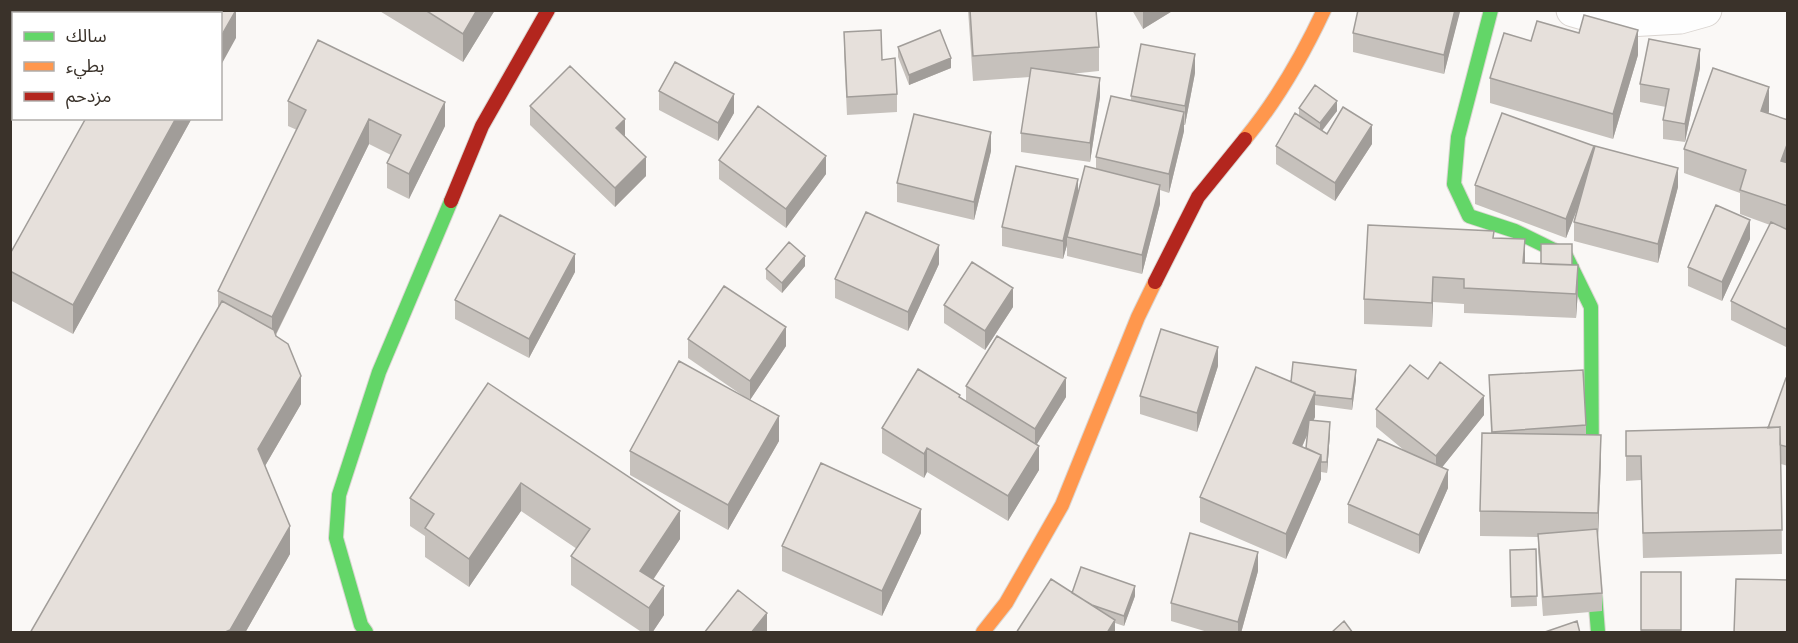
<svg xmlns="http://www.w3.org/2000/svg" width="1798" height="643" font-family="'Nunito Sans','Noto Sans Arabic',sans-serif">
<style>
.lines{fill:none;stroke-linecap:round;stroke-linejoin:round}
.street-casing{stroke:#dad5d1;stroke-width:35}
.fast-casing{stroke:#dad5d1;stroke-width:16}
.slow-casing{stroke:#dad5d1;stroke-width:16}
.jam-casing{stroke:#dad5d1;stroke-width:16}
.street{stroke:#fefefe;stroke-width:33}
.fast{stroke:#63d668;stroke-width:14}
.slow{stroke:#ff974d;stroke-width:14}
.jam{stroke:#b3261e;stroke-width:14}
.wall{fill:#c6c1bc;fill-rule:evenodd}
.shaded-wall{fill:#a19d99}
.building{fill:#e6e0db;stroke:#a19d99;stroke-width:1.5}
</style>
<rect width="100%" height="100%" fill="#faf8f6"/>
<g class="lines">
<defs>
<path id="street" d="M 1573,10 L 1611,21 L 1680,17 L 1705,10"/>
<path id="fast" d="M 1491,10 L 1458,137 L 1454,184 L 1469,216 L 1515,231 L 1566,256 L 1591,307 L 1592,481
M 1593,569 L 1598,632
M 366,632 L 361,625 L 336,538 L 339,495 L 379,372 L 451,201"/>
<path id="slow" d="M 1245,139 C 1278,99 1302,57 1324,10
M 983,632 L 1006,603 L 1062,505 L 1138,317 L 1155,282"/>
<path id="jam" d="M 451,201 L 482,126 L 548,10
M 1155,282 L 1198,197 L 1245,139"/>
</defs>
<!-- street casing -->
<use href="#street" class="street-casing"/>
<!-- fast casing -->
<use href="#fast" class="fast-casing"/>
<!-- slow casing -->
<use href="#slow" class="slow-casing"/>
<!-- jam casing -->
<use href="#jam" class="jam-casing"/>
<!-- street -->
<use href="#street" class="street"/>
<!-- fast -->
<use href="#fast" class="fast"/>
<!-- slow -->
<use href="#slow" class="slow"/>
<!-- jam -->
<use href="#jam" class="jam"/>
</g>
<!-- wall -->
<path class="wall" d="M 378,10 L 495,10 L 463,62 Z
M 968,10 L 1096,10 L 1099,47 L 1099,71 L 1070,74 L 1100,97 L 1090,162 L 1021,152 L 1021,133 L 1030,77 L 973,81 Z
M 1132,10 L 1174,10 L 1143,29 Z
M 1460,10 L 1444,74 L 1353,52 L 1353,33 Z
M 844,32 L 882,60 L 897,94 L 897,112 L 847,115 L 844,51 Z
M 1579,33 L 1638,55 L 1613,139 L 1490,103 L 1490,78 L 1531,41 Z
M 898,47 L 951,68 L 909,85 L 898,57 Z
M 1700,68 L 1685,142 L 1663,139 L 1663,120 L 1666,107 L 1640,102 L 1640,84 Z
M 1195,73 L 1185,125 L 1184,125 L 1184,131 L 1169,193 L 1160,190 L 1160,204 L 1142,274 L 1067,256 L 1067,245 L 1063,259 L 1002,246 L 1002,227 L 1078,195 L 1096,169 L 1096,157 L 1131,100 L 1131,96 Z
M 659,91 L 734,113 L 718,141 L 659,110 Z
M 288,101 L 445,126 L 409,199 L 387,188 L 387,163 L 391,155 L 369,144 L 276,335 L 301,404 L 265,466 L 290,554 L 245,633 L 30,633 L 218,308 L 218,291 L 297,130 L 288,126 Z
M 530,106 L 625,136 L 646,176 L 615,207 L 530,125 Z
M 1299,108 L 1337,111 L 1322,131 L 1327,134 L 1372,144 L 1335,201 L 1276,164 L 1276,146 L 1299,116 Z
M 1769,111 L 1769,113 L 1788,120 L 1788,345 L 1786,347 L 1731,320 L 1731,301 L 1770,225 L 1740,214 L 1740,193 L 1684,173 L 1684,149 Z
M 86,118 L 192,118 L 73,334 L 10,300 L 10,254 Z
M 1594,150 L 1678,187 L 1658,263 L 1574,241 L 1574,222 L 1580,202 L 1566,238 L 1475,204 L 1475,185 Z
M 991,151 L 974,220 L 897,202 L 897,183 Z
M 719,160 L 826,174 L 786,228 L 719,179 Z
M 1494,238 L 1525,263 L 1572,265 L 1578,290 L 1576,318 L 1464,313 L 1464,304 L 1433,302 L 1432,327 L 1364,324 L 1364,299 Z
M 1750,239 L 1722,301 L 1688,286 L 1688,267 Z
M 939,264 L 908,331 L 835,298 L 835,279 Z
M 805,266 L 782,293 L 766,279 L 766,269 Z
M 575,272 L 529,358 L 455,319 L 455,300 Z
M 944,305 L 1013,307 L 985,350 L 944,323 Z
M 688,339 L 786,346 L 750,400 L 779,441 L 728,530 L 630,475 L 630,451 L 749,400 L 688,358 Z
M 1218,366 L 1197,432 L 1140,414 L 1140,396 Z
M 1489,375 L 1586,425 L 1586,435 L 1601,460 L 1598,538 L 1597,538 L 1602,593 L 1602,611 L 1543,616 L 1538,552 L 1538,537 L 1480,536 L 1480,511 L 1491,433 Z
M 1788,378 L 1788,466 L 1781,464 L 1782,554 L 1643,558 L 1641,480 L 1626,481 L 1626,431 L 1768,428 Z
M 1428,379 L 1484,415 L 1442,467 L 1448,488 L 1419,554 L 1348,523 L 1348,504 L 1405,451 L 1376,427 L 1376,409 Z
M 1356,380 L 1352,410 L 1315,405 L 1315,417 L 1313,421 L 1330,432 L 1327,473 L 1321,472 L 1321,479 L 1286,559 L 1200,522 L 1200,497 L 1291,382 ZM 1307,435 L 1306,448 L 1302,447 Z
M 488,383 L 680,539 L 653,580 L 664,615 L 652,633 L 643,633 L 571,585 L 571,556 L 577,549 L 521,511 L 469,587 L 425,557 L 425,536 L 410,526 L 410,498 Z
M 966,386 L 1066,397 L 1037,444 L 1039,470 L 1008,521 L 927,472 L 924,478 L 882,453 L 882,428 L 960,398 L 966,401 Z
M 921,533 L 882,616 L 782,571 L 782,546 Z
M 1536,549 L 1537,606 L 1511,607 L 1510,550 Z
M 1258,571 L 1241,633 L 1211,633 L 1171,621 L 1171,603 Z
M 1641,572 L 1681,572 L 1681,633 L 1641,633 Z
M 1072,593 L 1135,596 L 1124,626 L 1115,623 L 1115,632 L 1016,633 Z"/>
<!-- shaded-wall -->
<path class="shaded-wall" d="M 236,10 L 236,38 L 220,67 L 220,38 Z
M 477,10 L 495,10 L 463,62 L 463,34 Z
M 1143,10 L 1174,10 L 1143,29 Z
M 1455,10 L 1460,10 L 1460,12 L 1444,74 L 1444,55 Z
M 1638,30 L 1638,55 L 1613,139 L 1613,114 Z
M 1700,49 L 1700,68 L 1685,142 L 1685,124 Z
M 1195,54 L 1195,73 L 1185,125 L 1185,106 Z
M 951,58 L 951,68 L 909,85 L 909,75 Z
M 1100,78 L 1100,97 L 1090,162 L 1090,143 Z
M 1769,87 L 1769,111 L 1761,135 L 1761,111 Z
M 734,94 L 734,113 L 718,141 L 718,123 Z
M 1337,101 L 1337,111 L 1320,133 L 1320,123 Z
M 445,102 L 445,126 L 409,199 L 409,174 Z
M 1184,112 L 1184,131 L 1169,193 L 1169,174 Z
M 176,118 L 192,118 L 73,334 L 73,305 Z
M 369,119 L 369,144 L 272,342 L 272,317 Z
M 625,119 L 625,137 L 616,128 Z
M 1372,125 L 1372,144 L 1335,201 L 1335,183 Z
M 991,132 L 991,151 L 974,220 L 974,202 Z
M 1788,142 L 1788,166 L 1781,161 Z
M 1594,146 L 1594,165 L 1566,238 L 1566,219 Z
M 826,156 L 826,174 L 786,228 L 786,209 Z
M 646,157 L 646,176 L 615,207 L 615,188 Z
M 1678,168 L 1678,187 L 1658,263 L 1658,244 Z
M 1078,179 L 1078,198 L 1067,237 L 1067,245 L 1063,259 L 1063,241 Z
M 1160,185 L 1160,204 L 1142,274 L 1142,255 Z
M 1750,220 L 1750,239 L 1722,301 L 1722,282 Z
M 1525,239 L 1525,264 L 1523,263 Z
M 939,245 L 939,264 L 908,331 L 908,312 Z
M 575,254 L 575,272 L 529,358 L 529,339 Z
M 805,256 L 805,266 L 782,293 L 782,283 Z
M 1578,265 L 1578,290 L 1576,318 L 1576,294 Z
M 1433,277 L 1433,302 L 1432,327 L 1432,303 Z
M 1013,288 L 1013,307 L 985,350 L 985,331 Z
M 1788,326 L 1788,345 L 1786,347 L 1786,329 Z
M 786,327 L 786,346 L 750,400 L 750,381 Z
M 1218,347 L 1218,366 L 1197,432 L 1197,413 Z
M 1356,370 L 1356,380 L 1352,410 L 1352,399 Z
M 301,376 L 301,404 L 258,478 L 258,449 Z
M 1066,378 L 1066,397 L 1035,447 L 1035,429 Z
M 1315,392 L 1315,417 L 1293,467 L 1293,443 Z
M 1484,396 L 1484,415 L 1436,475 L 1436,456 Z
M 779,416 L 779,441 L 728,530 L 728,505 Z
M 1330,422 L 1330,432 L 1327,473 L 1327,462 Z
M 1601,435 L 1601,460 L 1598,538 L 1598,513 Z
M 1039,446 L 1039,470 L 1008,521 L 1008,496 Z
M 927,448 L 927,472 L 924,478 L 924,454 Z
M 1321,455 L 1321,479 L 1286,559 L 1286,534 Z
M 1448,470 L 1448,488 L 1419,554 L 1419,535 Z
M 521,483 L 521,511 L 469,587 L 469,559 Z
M 921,509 L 921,533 L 882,616 L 882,591 Z
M 680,511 L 680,539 L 640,599 L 640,571 Z
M 290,526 L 290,554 L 245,633 L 223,633 Z
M 1258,552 L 1258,571 L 1241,633 L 1238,633 L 1238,622 Z
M 664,586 L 664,615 L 652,633 L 649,633 L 649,608 Z
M 1135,586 L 1135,596 L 1124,626 L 1124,616 Z
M 767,613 L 767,633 L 751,633 Z
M 1115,620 L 1115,633 L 1107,633 Z"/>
<!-- building -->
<path class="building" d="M 146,10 L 236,10 L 220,38 L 220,14 L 144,14 Z
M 425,10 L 477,10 L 463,34 Z
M 970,10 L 1096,10 L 1099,47 L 973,56 Z
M 1358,10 L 1455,10 L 1444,55 L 1353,33 Z
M 1584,15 L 1638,30 L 1613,114 L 1490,78 L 1504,33 L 1531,41 L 1537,21 L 1579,33 Z
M 881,30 L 882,60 L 895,58 L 897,94 L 847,97 L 844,32 Z
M 940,30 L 951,58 L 909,75 L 898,47 Z
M 1649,39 L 1700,49 L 1685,124 L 1663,120 L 1669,89 L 1640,84 Z
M 318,40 L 445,102 L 409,174 L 387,163 L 401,135 L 369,119 L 272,317 L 218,291 L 306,110 L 288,101 Z
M 1141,44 L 1195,54 L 1185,106 L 1131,96 Z
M 675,62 L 734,94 L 718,123 L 659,91 Z
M 570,66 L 625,119 L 616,128 L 646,157 L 615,188 L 530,106 Z
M 1031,68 L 1100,78 L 1090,143 L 1021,133 Z
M 1713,68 L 1769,87 L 1761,111 L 1788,120 L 1788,142 L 1781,161 L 1788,163 L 1788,206 L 1740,190 L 1746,170 L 1684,149 Z
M 1315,85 L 1337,101 L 1320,123 L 1299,108 Z
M 1111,96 L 1184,112 L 1169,174 L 1096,157 Z
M 758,106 L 826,156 L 786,209 L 719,160 Z
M 1343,107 L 1372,125 L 1335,183 L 1276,146 L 1295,113 L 1327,134 Z
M 1502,113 L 1594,146 L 1566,219 L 1475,185 Z
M 914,114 L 991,132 L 974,202 L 897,183 Z
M 86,118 L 176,118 L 73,305 L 10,271 L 10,254 Z
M 1595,146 L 1678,168 L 1658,244 L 1574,222 Z
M 1016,166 L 1078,179 L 1063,241 L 1002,227 Z
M 1085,166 L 1160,185 L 1142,255 L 1067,237 Z
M 1716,205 L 1750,220 L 1722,282 L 1688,267 Z
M 866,212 L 939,245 L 908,312 L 835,279 Z
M 500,215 L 575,254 L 529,339 L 455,300 Z
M 1771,222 L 1788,230 L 1788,326 L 1786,329 L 1731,301 Z
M 1368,225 L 1494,231 L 1493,238 L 1525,239 L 1523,263 L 1578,265 L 1576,294 L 1464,288 L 1464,279 L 1433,277 L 1432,303 L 1364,299 Z
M 789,242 L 805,256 L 782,283 L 766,269 Z
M 1541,244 L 1572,244 L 1572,265 L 1541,264 Z
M 972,262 L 1013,288 L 985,331 L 944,305 Z
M 724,286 L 786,327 L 750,381 L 688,339 Z
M 222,301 L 274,330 L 276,336 L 288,344 L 301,376 L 258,449 L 290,526 L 230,630 L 223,633 L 30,633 Z
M 1161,329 L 1218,347 L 1197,413 L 1140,396 Z
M 997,336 L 1066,378 L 1035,429 L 966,386 Z
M 679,361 L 779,416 L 728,505 L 630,451 Z
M 1293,362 L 1356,370 L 1352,399 L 1315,395 L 1315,392 L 1291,382 Z
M 1440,362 L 1484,396 L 1436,456 L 1376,409 L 1410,365 L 1428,379 Z
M 1256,367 L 1315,392 L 1293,443 L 1321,455 L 1286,534 L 1200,497 Z
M 918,369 L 960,395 L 959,397 L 1039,446 L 1008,496 L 927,448 L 924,454 L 882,428 Z
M 1583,370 L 1586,425 L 1492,432 L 1489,375 Z
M 1786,378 L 1788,378 L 1788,447 L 1780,445 L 1780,427 L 1768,428 Z
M 488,383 L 680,511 L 640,571 L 664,586 L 649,608 L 571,556 L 590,529 L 521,483 L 469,559 L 425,528 L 434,514 L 410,498 Z
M 1309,420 L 1330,422 L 1327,462 L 1321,462 L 1321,455 L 1306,448 Z
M 1780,427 L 1782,530 L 1643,533 L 1641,456 L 1626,456 L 1626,431 Z
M 1482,433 L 1601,435 L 1598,513 L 1480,511 Z
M 1378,439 L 1448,470 L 1419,535 L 1348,504 Z
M 821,463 L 921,509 L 882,591 L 782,546 Z
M 1597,529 L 1602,593 L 1543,597 L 1538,534 Z
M 1190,533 L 1258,552 L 1238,622 L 1171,603 Z
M 1536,549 L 1537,596 L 1511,597 L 1510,550 Z
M 1081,567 L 1135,586 L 1124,616 L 1092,605 L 1072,593 Z
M 1641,572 L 1681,572 L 1681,630 L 1641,630 Z
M 1051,579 L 1115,620 L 1107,633 L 1016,633 Z
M 1736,579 L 1788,580 L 1788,633 L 1734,633 Z
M 738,590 L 767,613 L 751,633 L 704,633 Z
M 1344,621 L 1353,633 L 1331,633 Z
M 1577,621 L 1580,633 L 1542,633 Z"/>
<!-- border -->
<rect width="1798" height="643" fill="none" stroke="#3a322a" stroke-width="24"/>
<!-- legend -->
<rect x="12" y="12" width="210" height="108" fill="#ffffff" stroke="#b0adaa" stroke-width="1.5"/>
<rect x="24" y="32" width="30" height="9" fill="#63d668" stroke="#b0adaa" stroke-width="1.5"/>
<text x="66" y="42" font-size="18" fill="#3a322a">سالك</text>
<rect x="24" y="62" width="30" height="9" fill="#ff974d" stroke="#b0adaa" stroke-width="1.5"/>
<text x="66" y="72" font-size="18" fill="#3a322a">بطيء</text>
<rect x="24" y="92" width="30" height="9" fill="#b3261e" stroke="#b0adaa" stroke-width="1.5"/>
<text x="66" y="102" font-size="18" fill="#3a322a">مزدحم</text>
</svg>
